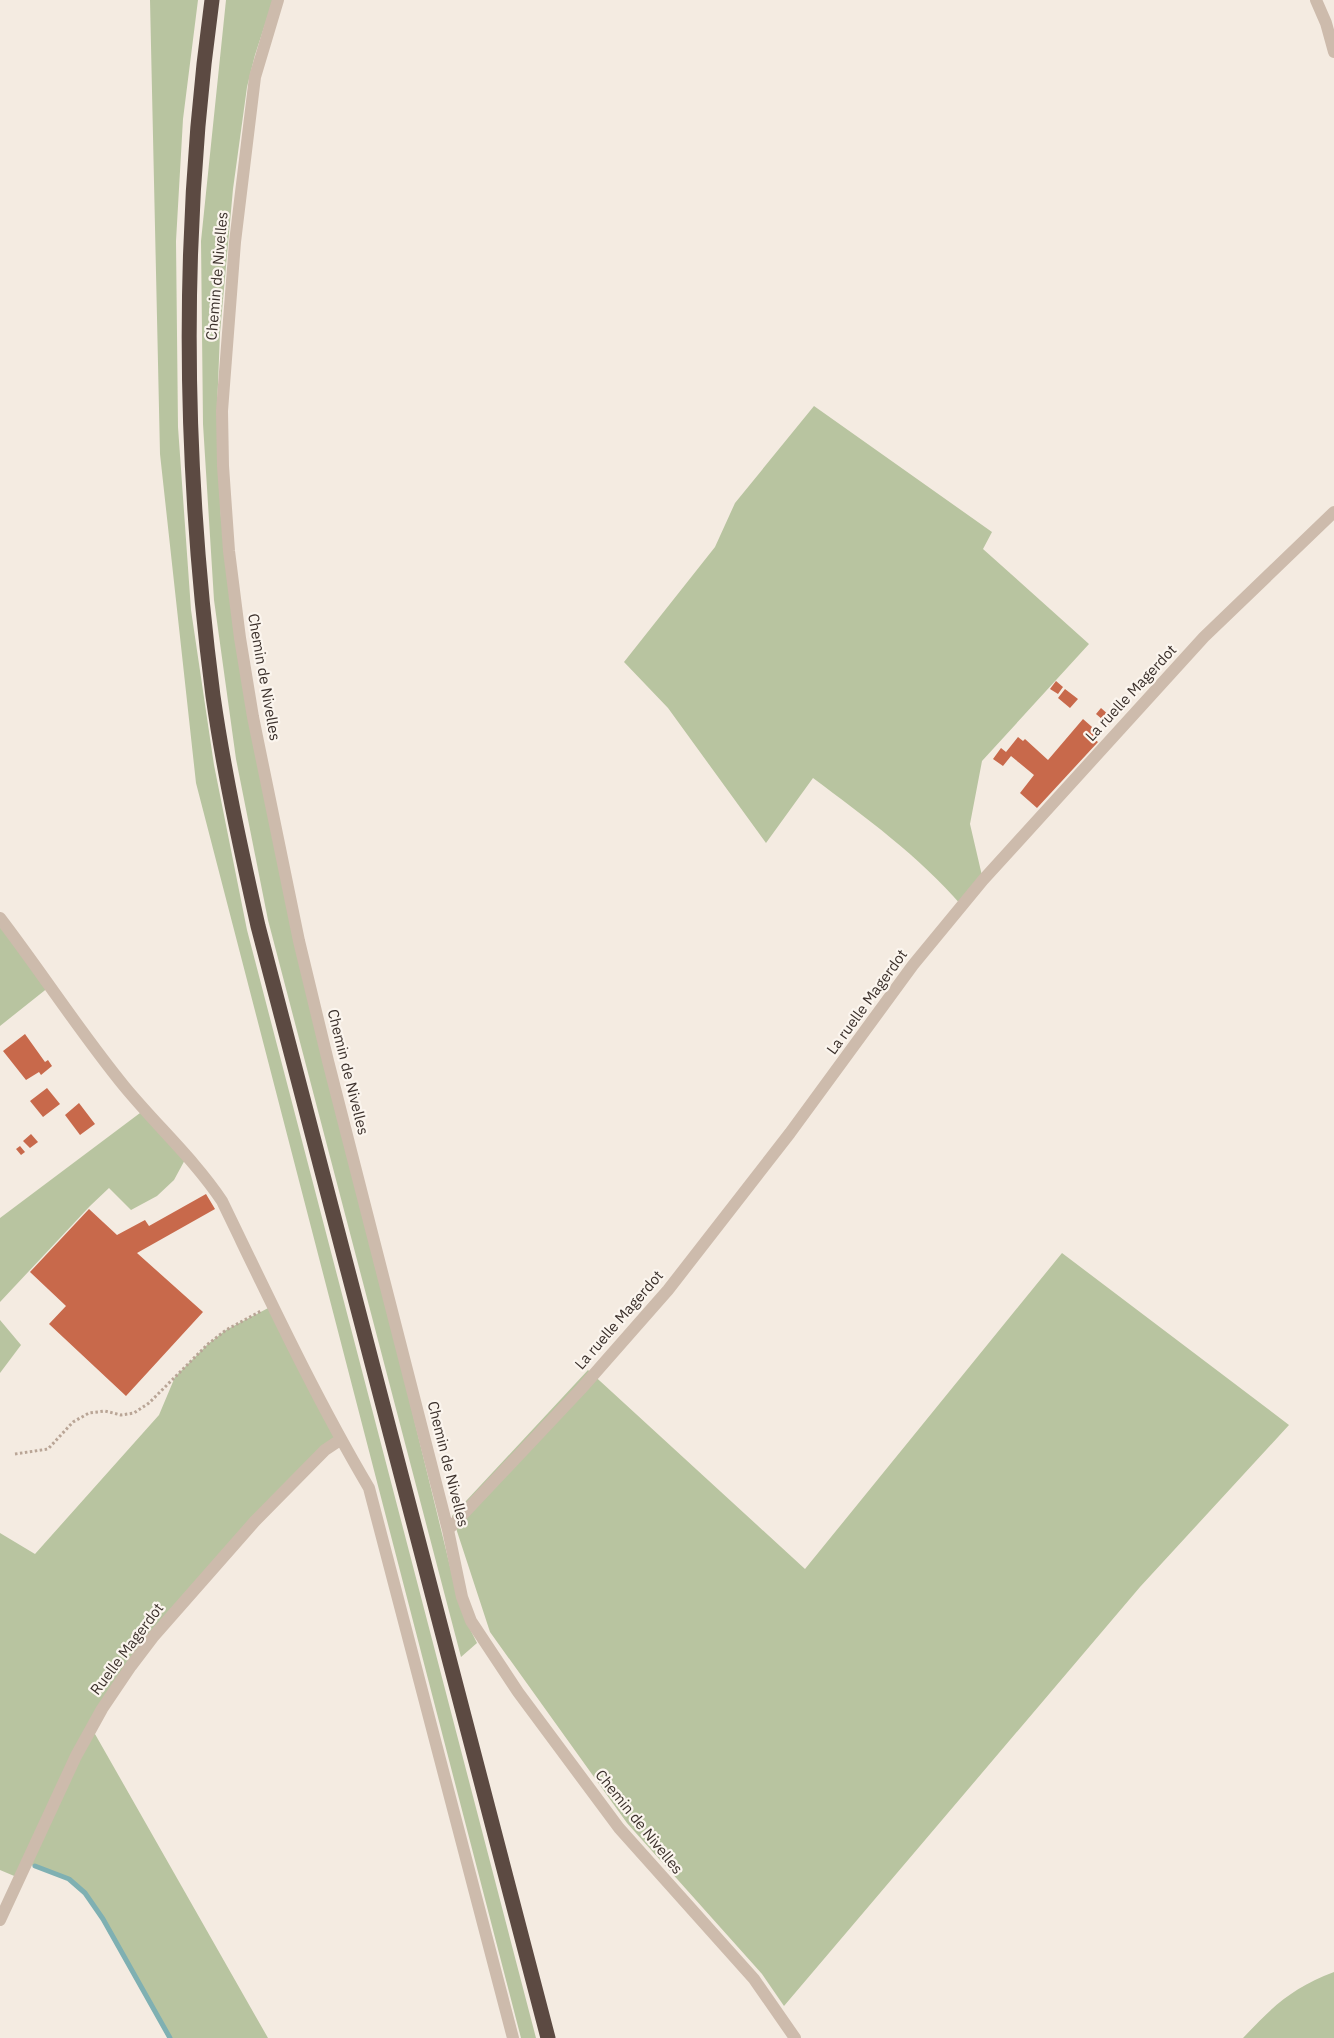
<svg xmlns="http://www.w3.org/2000/svg" width="1334" height="2038" font-family="'IBM Plex Sans',sans-serif">
<style>
.green{fill:#b8c4a0}
.lines{fill:none;stroke-linecap:round;stroke-linejoin:round}
.stream{stroke:#7fb0b2;stroke-width:5}
.building{fill:#c8694b}
.path{stroke:#b9a596;stroke-width:3;stroke-dasharray:2.5 2.5;stroke-linecap:butt}
.minor{stroke:#cdbbac;stroke-width:12}
.highway{stroke:#5c4a42;stroke-width:15}
.labels{text-anchor:middle;stroke-width:4.5;stroke-linejoin:round;paint-order:stroke}
.street-label{font-size:15px;fill:#3b302b;stroke:#fbf5ee}
</style>
<rect width="100%" height="100%" fill="#f4ebe1"/>
<!-- green -->
<path class="green" d="M 150,0 L 198,0 L 183,119 L 176,241 L 178,427 L 191,610 L 214,765 L 247,930 L 536,2038 L 521,2038 L 196,783 L 160,454 Z
M 226,0 L 273,0 L 255,55 L 247,87 L 233,189 L 220,333 L 217,409 L 221,518 L 275,850 L 458,1599 L 469,1627 L 477,1643 L 461,1657 L 268,920 L 236,759 L 214,600 L 203,424 L 201,241 Z
M 814,406 L 992,532 L 983,549 L 1089,644 L 982,761 L 970,824 L 983,880 L 962,906 C 919,856 865,817 813,778 L 766,843 L 668,708 L 624,662 L 715,547 L 735,503 Z
M 0,918 L 49,987 L 0,1026 Z
M 144,1110 L 187,1156 L 174,1180 L 157,1196 L 131,1210 L 109,1188 L 90,1206 L 0,1302 L 0,1218 Z
M 1062,1253 L 1289,1425 L 1140,1587 L 784,2006 L 762,1974 L 627,1823 L 490,1632 L 452,1516 L 588,1370 L 805,1569 Z
M 272,1306 L 340,1440 L 213,1567 L 91,1727 L 268,2038 L 170,2038 L 103,1919 L 85,1893 L 69,1879 L 26,1863 L 19,1878 L 0,1870 L 0,1533 L 35,1554 L 159,1415 L 175,1377 L 208,1344 L 226,1330 Z
M 0,1320 L 21,1345 L 0,1373 Z
M 1334,1972 L 1334,2038 L 1243,2038 C 1273,2006 1292,1988 1334,1972 Z"/>
<g class="lines">
<!-- stream -->
<path class="stream" d="M 35,1866 L 69,1879 L 85,1893 L 103,1919 L 170,2038"/>
</g>
<!-- building -->
<path class="building" d="M 1056,681 L 1063,687 L 1058,694 L 1050,689 Z
M 1065,689 L 1078,699 L 1070,708 L 1058,698 Z
M 1101,708 L 1110,716 L 1107,719 L 1111,722 L 1109,725 L 1096,714 Z
M 1083,719 L 1100,734 L 1094,739 L 1098,742 L 1037,808 L 1020,793 L 1034,775 L 1011,756 L 1003,766 L 993,759 L 1001,748 L 1006,752 L 1018,737 L 1023,741 L 1025,739 L 1048,760 Z
M 25,1034 L 45,1062 L 48,1060 L 52,1066 L 41,1075 L 39,1072 L 26,1080 L 3,1051 Z
M 47,1088 L 60,1104 L 43,1117 L 30,1101 Z
M 79,1103 L 95,1124 L 80,1135 L 65,1115 Z
M 31,1134 L 38,1142 L 30,1148 L 23,1141 Z
M 20,1146 L 25,1152 L 21,1155 L 16,1149 Z
M 206,1194 L 215,1209 L 137,1253 L 203,1312 L 126,1396 L 49,1324 L 66,1306 L 30,1272 L 89,1209 L 117,1235 L 145,1220 L 149,1226 Z"/>
<g class="lines">
<!-- path -->
<path class="path" d="M 15,1454 L 48,1449 L 73,1422 L 89,1413 L 105,1411 L 121,1415 L 134,1413 L 149,1403 L 208,1344 L 226,1330 L 261,1311"/>
<!-- minor -->
<path class="minor" d="M 278,0 L 255,77 L 235,242 L 222,411 L 223,466 L 229,551 L 240,638 L 253,717 L 299,941 L 328,1061 L 448,1530 L 462,1597 L 471,1621 L 518,1692 L 619,1828 L 754,1979 L 795,2038
M 1316,0 L 1326,23 L 1334,52
M 0,918 C 42,973 80,1032 124,1086 C 156,1125 194,1159 222,1201 C 269,1298 314,1395 369,1488 L 513,2038
M 448,1530 L 581,1389 L 668,1290 L 790,1133 L 913,965 L 983,880 L 1204,637 L 1334,512
M 0,1920 L 76,1756 L 102,1709 L 131,1666 L 153,1637 L 255,1521 L 325,1450 L 340,1440"/>
<!-- highway -->
<path class="highway" d="M 212,0 C 180,231 183,465 213,696 C 224,773 241,850 258,926 L 548,2038"/>
</g>
<g class="labels">
<!-- street labels -->
<g class="street-label">
<text transform="translate(217 276) rotate(-85)" y="5">Chemin de Nivelles</text>
<text transform="translate(264 677) rotate(80)" y="5">Chemin de Nivelles</text>
<text transform="translate(1131 693) rotate(-47)" y="5">La ruelle Magerdot</text>
<text transform="translate(867 1002) rotate(-54)" y="5">La ruelle Magerdot</text>
<text transform="translate(348 1072) rotate(76)" y="5">Chemin de Nivelles</text>
<text transform="translate(619 1320) rotate(-49)" y="5">La ruelle Magerdot</text>
<text transform="translate(448 1464) rotate(76)" y="5">Chemin de Nivelles</text>
<text transform="translate(127 1649) rotate(-53)" y="5">Ruelle Magerdot</text>
<text transform="translate(639 1822) rotate(51)" y="5">Chemin de Nivelles</text>
</g>
</g>
</svg>
